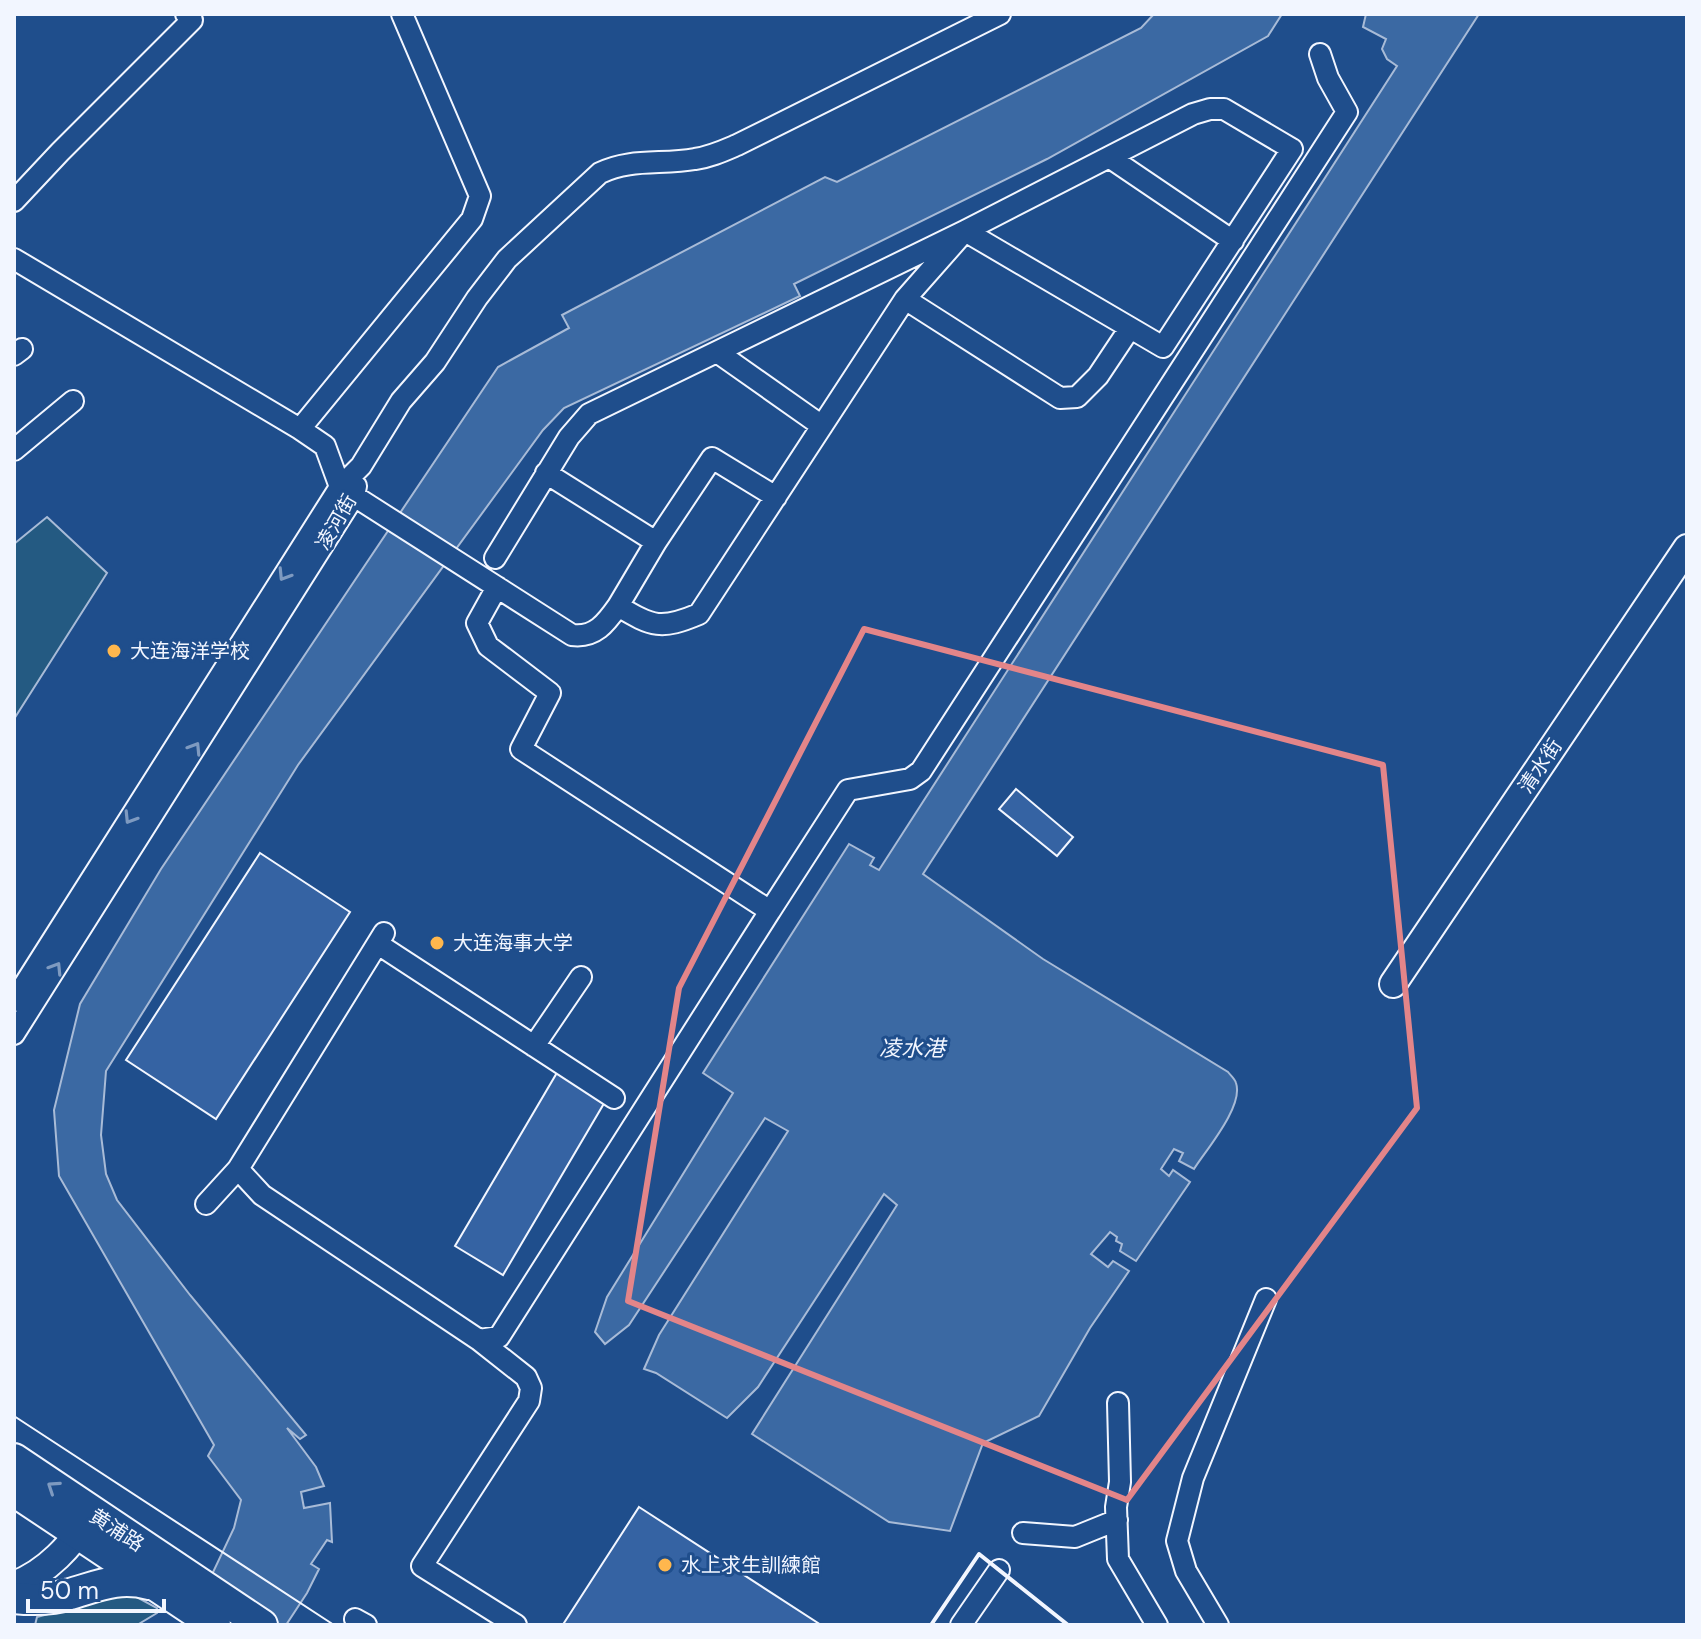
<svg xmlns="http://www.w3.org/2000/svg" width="1701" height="1639" font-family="'DM Sans','Noto Sans SC',sans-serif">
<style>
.green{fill:#245a82;stroke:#a8bbd7;stroke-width:2}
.water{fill:#3b69a3;stroke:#a8bbd7;stroke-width:2}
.building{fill:#3563a3;stroke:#f2f6ff;stroke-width:2}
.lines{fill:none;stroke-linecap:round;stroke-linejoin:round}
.minor-casing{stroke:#f2f6ff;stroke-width:24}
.major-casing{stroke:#f2f6ff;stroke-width:30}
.highway-casing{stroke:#f2f6ff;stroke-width:34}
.minor{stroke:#1f4e8c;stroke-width:20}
.major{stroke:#1f4e8c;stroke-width:26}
.highway{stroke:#1f4e8c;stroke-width:30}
.tram{stroke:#f2f6ff;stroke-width:2}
.wall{stroke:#f2f6ff;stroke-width:4}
.oneway{stroke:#7e9ac0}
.marked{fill:none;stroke:#e38589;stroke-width:6;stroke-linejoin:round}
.poi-dot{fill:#ffb74d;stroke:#1f4e8c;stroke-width:3}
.labels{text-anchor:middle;stroke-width:6;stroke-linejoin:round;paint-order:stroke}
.street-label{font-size:20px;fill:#f2f6ff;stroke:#1f4e8c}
.poi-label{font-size:20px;fill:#f2f6ff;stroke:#1f4e8c;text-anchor:start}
.water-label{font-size:22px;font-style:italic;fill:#f2f6ff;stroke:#1f4e8c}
</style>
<rect width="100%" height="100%" fill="#1f4e8c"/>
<!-- green -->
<path class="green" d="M 47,517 L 107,573 L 14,719 L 14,544 Z
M 133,1595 L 157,1608 L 157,1613 L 137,1625 L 35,1625 L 37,1617 L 116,1596 Z"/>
<!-- water -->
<path class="water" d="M 1154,14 L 1282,14 L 1268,36 L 1047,159 L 794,284 L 800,296 L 564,408 L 543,430 L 298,765 L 106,1071 L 101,1135 L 106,1174 L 117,1200 L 190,1295 L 306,1435 L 300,1439 L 287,1428 L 316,1467 L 324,1486 L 301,1492 L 304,1508 L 330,1503 L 332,1542 L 327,1540 L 311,1564 L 319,1569 L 307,1593 L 286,1625 L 188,1625 L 234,1528 L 241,1500 L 208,1456 L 214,1445 L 59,1176 L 54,1110 L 80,1004 L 161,869 L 498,367 L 569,328 L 562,315 L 825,177 L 837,182 L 1141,28 Z
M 1366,14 L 1479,14 L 923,874 L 1043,959 L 1228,1072 C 1231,1076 1235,1079 1236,1083 C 1244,1106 1206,1150 1194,1169 L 1179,1161 L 1183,1153 L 1174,1149 L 1161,1169 L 1169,1176 L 1173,1170 L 1190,1182 L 1136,1261 L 1120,1251 L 1122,1244 L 1116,1241 L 1117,1237 L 1110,1232 L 1091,1254 L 1108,1267 L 1113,1261 L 1129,1271 L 1090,1328 L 1039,1416 L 983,1443 L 950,1531 L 889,1522 L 752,1434 L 897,1205 L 884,1194 L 758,1387 L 727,1418 L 656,1373 L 644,1369 L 659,1335 L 788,1131 L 765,1118 L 629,1325 L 605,1344 L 595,1332 L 607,1297 L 733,1093 L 703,1073 L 849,844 L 874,858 L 870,865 L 879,870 L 1397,66 L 1387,59 L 1382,49 L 1386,39 L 1363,27 Z"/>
<!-- building -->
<path class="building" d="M 1016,789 L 1073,837 L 1057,856 L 999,809 Z
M 260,853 L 350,912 L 216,1119 L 126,1060 Z
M 558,1071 L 606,1100 L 503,1275 L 455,1246 Z
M 639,1507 L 821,1625 L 567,1625 L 564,1623 Z"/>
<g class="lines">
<defs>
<path id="minor" d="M 1109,157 L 1233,241
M 14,201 L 60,152 L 192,20 L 186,14
M 14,259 L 300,429 L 325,446 L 340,487 L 572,635 C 595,638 606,623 618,606 C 653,627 661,630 699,614 L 905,299 L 965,231 L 1163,347 L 1292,149 L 1224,109 L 1210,109 L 1193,114 L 965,231 L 589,414 L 569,437 L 495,558
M 905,299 L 1060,398 L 1077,397 L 1098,376 L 1130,328
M 717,352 L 822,426
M 14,355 L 22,349
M 300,429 L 472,219 L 480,196 L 402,14
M 14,450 L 73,401
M 546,473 L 656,542
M 618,606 L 656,542 L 712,458 L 776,497
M 770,911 L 848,790 L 910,779 L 921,771 L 1347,112 L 1328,78 L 1320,54
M 378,944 L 614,1098
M 14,1001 L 340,487 L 361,466 L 401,401 L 435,362 L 477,298 L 507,259 L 600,173 C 630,158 662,165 695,159 C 710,157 723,151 737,145 L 1000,14
M 14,1034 L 354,496 L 356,486
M 534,1046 L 581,977
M 238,1169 L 262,1195 L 479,1340 L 499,1337 L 770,911 L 521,749 L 550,693 L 488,646 L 477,623 L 497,587
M 206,1204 L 238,1169 L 384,933
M 479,1340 L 526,1377 L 531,1388 L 529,1401 L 422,1566 L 516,1625
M 1118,1403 L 1120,1482 L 1116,1507 L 1118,1559 L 1157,1625
M 1023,1533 L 1075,1537 L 1117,1520
M 355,1619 L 366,1625
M 961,1625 L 999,1570
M 1218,1625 L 1186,1571 L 1177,1541 L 1193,1478 L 1266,1299"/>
<path id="major" d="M 1393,984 L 1687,548
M 14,1585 C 48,1572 71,1545 91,1516"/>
<path id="highway" d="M 14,1459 L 262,1625
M 14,1491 L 215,1625
M 14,1598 C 33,1600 52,1600 70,1594 C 98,1586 119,1576 149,1584"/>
</defs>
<!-- minor casing -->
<use href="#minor" class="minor-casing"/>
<!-- major casing -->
<use href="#major" class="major-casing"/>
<!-- highway casing -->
<use href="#highway" class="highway-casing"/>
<!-- minor -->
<use href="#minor" class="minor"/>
<!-- major -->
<use href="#major" class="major"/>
<!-- highway -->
<use href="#highway" class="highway"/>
<!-- tram -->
<path class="tram" d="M 14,1416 L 334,1625"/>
<!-- wall -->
<path class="wall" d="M 931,1625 L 979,1554 L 1068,1625"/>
</g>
<!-- one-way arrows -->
<defs><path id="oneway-chevron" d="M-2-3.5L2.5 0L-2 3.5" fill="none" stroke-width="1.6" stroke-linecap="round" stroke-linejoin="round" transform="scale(2)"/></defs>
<g class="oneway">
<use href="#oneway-chevron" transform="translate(284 575) rotate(122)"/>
<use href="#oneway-chevron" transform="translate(195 748) rotate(-58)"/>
<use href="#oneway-chevron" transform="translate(130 818) rotate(122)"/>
<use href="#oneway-chevron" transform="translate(56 968) rotate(-58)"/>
<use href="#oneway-chevron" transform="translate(53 1487) rotate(-146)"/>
</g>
<!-- marked area -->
<path class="marked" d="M 864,629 L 1383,765 L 1417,1108 L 1127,1500 L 628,1301 L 679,988 Z"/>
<!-- markers -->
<g class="poi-dot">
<circle cx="114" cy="651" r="8"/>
<circle cx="437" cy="943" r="8"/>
<circle cx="665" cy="1565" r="8"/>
</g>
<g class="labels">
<!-- street labels -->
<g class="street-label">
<text transform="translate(336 522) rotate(-60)" y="7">凌河街</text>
<text transform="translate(1540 766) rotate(-56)" y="7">清水街</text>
<text transform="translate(117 1530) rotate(33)" y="7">黄浦路</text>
</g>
<!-- poi labels -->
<g class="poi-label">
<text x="130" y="658">大连海洋学校</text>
<text x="453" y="950">大连海事大学</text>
<text x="681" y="1572">水上求生訓練館</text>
</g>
<!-- water labels -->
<g class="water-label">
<text x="912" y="1056">凌水港</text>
</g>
</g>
<!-- border -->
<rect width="1701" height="1639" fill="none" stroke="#f2f6ff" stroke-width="32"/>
<!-- scale -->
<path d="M28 1599v12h136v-12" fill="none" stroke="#f2f6ff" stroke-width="4"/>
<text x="40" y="1599" font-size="24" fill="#f2f6ff" stroke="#1f4e8c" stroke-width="6" paint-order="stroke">50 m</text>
</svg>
